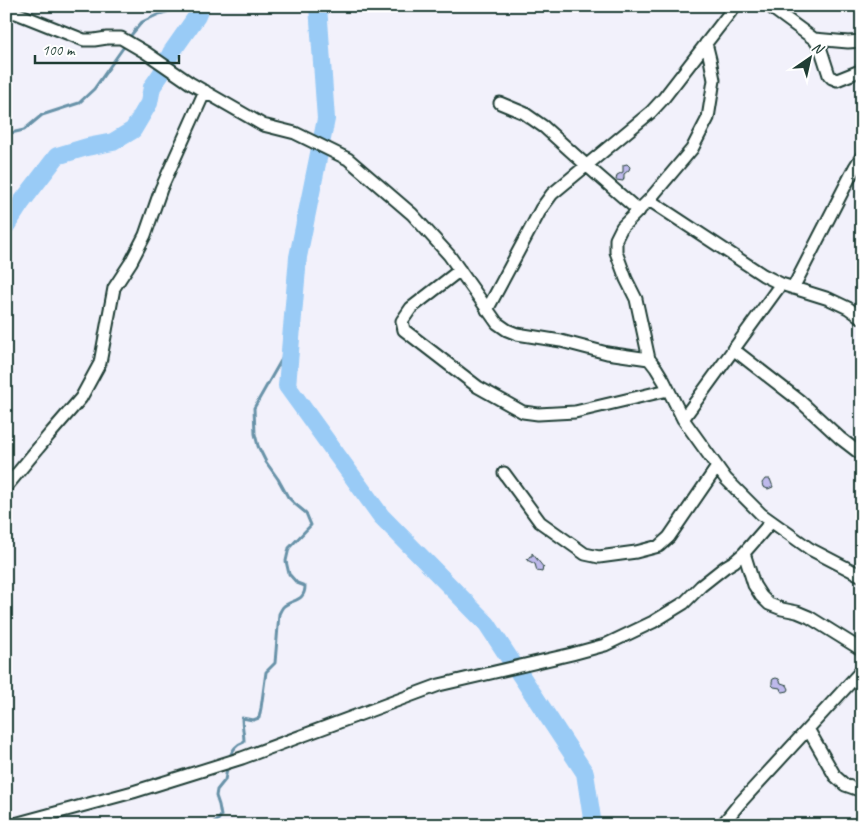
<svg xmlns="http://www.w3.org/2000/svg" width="868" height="831" font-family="Caveat,sans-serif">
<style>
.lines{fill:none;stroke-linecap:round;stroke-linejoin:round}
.stream{stroke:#6892a8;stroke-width:3}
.river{stroke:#99cbf6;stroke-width:18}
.building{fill:#beb9eb;stroke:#1f3d34}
.street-casing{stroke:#1f3d34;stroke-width:15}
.street{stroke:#fff;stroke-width:11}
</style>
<rect width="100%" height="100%" fill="#f2f1fb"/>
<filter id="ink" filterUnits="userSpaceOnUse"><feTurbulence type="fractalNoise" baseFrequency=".02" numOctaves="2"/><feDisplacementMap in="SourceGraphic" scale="10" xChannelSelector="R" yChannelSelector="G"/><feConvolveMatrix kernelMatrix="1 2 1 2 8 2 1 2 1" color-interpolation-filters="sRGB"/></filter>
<g filter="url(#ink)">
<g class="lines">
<!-- stream -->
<path class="stream" d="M 6,130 L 11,133 L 24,130 L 42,115 L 79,103 L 94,89 L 123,48 L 132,34 L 142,22 L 159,14 L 180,8 L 190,8 L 196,6
M 229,758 C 233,750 235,745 244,742 C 244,734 242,726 242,718 L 253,720 L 259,718 L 261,708 L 266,672 L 275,663 L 279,614 C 280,612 282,608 283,607 C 292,599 305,602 305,586 L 297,583 L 289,574 L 286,561 L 289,548 L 311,525 L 306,513 L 295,504 L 288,497 L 278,479 L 266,462 L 258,446 L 255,434 L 254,408 L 291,343
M 188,825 L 190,825
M 211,825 L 217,821 L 221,816 L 219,805 L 216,796 L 217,790 L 225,780 L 228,764"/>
<!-- river -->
<path class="river" d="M 318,6 L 326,119 L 298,257 L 287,386 L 381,516 L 487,624 L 585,773 L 593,825
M 6,226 L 21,203 L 57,156 L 87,147 L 113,142 L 133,130 L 149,103 L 152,87 L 161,74 L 171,53 L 197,16 L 201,6"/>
</g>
<!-- building -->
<path class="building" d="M 627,164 L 630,167 L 629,170 L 624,174 L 624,178 L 623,181 L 616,180 L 617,175 L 623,172 L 623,165 Z
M 765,479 L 770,479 L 773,487 L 768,489 L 763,487 L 762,483 Z
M 532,553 L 544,568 L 543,567 L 542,572 L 537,571 L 535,564 L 527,560 L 530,556 L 532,556 Z
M 776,678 L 779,679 L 781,683 L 787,685 L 789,689 L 788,691 L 783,692 L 781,691 L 780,688 L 774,687 L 772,685 L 772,681 L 773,679 Z"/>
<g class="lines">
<defs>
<path id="street" d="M 769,6 L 814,39 L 820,47 L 829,75 L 832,78 L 837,80 L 862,70
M 6,11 L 16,13 L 84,40 L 94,40 L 107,38 L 121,38 L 145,52 L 190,83 L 263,125 L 295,133 L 348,159 L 412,214 L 449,255 L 497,323 L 507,330 L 517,334 L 561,341 L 607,353 L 649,359 L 656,368 L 664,381 L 683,419 L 726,479 L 761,514 L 810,549 L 862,576
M 814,39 L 848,42 L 862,41
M 500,103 L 524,113 L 544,127 L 586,165 L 639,211
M 649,200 L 763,275 L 781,284 L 829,299 L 848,308 L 862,318
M 460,270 L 411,308 L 402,321 L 404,330 L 478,387 L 523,412 L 538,414 L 575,412 L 668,390
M 793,288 L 855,167 L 862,156
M 487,310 L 541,209 L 552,194 L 651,112 L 663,99 L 735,6
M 733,349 L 800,401 L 840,438 L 862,455
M 649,359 L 636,299 L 626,279 L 616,252 L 616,239 L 622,227 L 649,200 L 692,149 L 708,118 L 714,80 L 710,59 L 706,43
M 683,419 L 781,284
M 504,473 L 540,522 L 585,554 L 599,557 L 636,552 L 659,546 L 669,537 L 717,467
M 6,487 L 49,435 L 81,398 L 100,363 L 114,288 L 131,262 L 145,235 L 161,189 L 205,91
M 744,553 L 754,585 L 761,596 L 769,604 L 782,609 L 797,612 L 809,617 L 862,650
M 808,729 L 835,776 L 845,785 L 862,791
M 11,825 L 133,792 L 242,758 L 439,685 L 572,654 L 605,645 L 653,622 L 684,603 L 701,586 L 725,567 L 735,561 L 744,553 L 771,522
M 722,825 L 739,804 L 862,670"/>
</defs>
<!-- street casing -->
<use href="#street" class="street-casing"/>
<!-- street -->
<use href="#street" class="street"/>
</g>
</g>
<!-- margin -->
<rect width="868" height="831" fill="none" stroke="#fff" stroke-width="25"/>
<rect x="12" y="12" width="843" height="806" fill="none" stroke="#1f3d34" stroke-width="2" filter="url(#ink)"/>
<!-- north arrow -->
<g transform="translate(810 58) rotate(34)" stroke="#ffffff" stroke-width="4" paint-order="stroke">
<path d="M0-4L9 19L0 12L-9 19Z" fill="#1f3d34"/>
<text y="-8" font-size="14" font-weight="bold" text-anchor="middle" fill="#1f3d34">N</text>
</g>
<!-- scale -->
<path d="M35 55v8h144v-8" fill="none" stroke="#1f3d34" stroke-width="2.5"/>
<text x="42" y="55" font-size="15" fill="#1f3d34" stroke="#ffffff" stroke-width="4" paint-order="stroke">100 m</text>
</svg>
